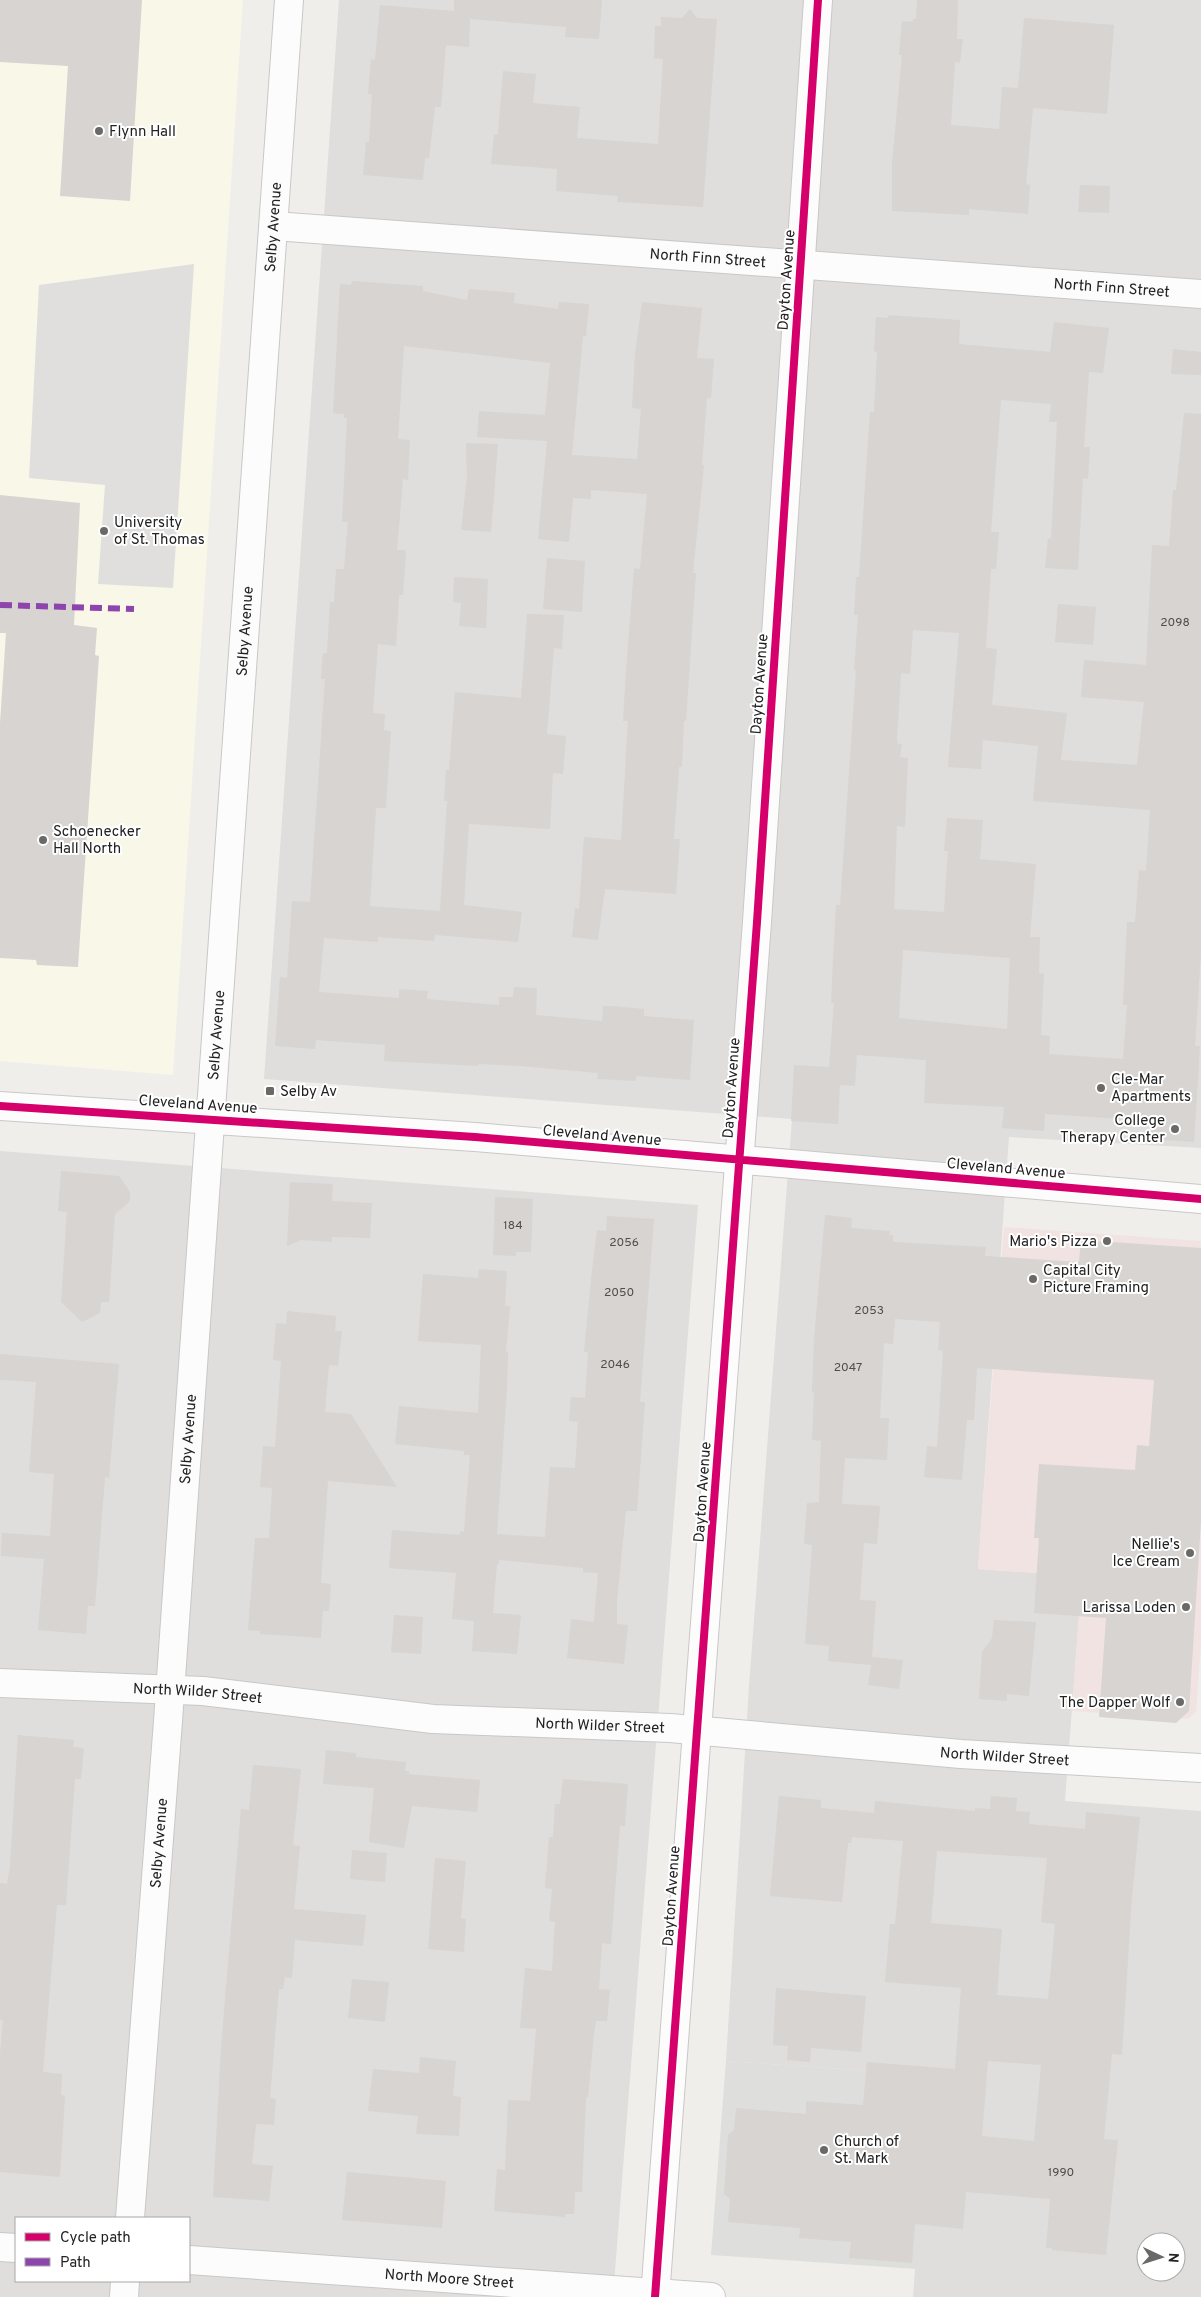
<svg xmlns="http://www.w3.org/2000/svg" width="1201" height="2297" font-family="Overpass,sans-serif">
<style>
.residential{fill:#dfdedc;fill-rule:evenodd}
.commercial{fill:#f1e3e1}
.education{fill:#f8f7e8}
.religious{fill:#dededc}
.parking{fill:#e0dfde}
.building{fill:#d7d4d2;fill-rule:evenodd}
.lines{fill:none;stroke-linecap:round;stroke-linejoin:round}
.minor-casing{stroke:#c9c8c7;stroke-width:30}
.minor{stroke:#fdfcfc;stroke-width:28}
.quiet{stroke:#8e44ad;stroke-width:6;stroke-dasharray:12 6;stroke-linecap:butt}
.cycleway-casing{stroke:#fff;stroke-width:11}
.cycleway{stroke:#d6006c;stroke-width:8}
.poi-dot{fill:#6a6968;stroke:#fff;stroke-width:2}
.labels{text-anchor:middle;stroke-width:4;stroke-linejoin:round;paint-order:stroke}
.number-label{font-size:12px;fill:#4f4e4e}
.poi-label{font-size:15px;fill:#222;stroke:#fff;text-anchor:start}
.street-label{font-size:15px;fill:#222;stroke:#fff}
</style>
<rect width="100%" height="100%" fill="#f0eeeb"/>
<!-- residential -->
<path class="residential" d="M 339,0 L 1201,0 L 1201,1148 L 1009,1137 L 978,1569 L 1082,1576 L 1065,1801 L 1201,1811 L 1201,2297 L 913,2297 L 929,2075 L 726,2061 L 749,1686 L 792,1119 L 264,1079 ZM 1146,2242 L 1176,2242 L 1176,2272 L 1146,2272 Z
M 0,1151 L 698,1205 L 613,2297 L 0,2297 ZM 16,2218 L 189,2218 L 189,2281 L 16,2281 Z"/>
<!-- commercial -->
<path class="commercial" d="M 1004,1227 L 1201,1241 L 1201,1643 L 1196,1712 L 1188,1719 L 1072,1711 L 1082,1576 L 978,1569 Z"/>
<!-- education -->
<path class="education" d="M 0,0 L 243,0 L 173,1075 L 0,1061 Z"/>
<!-- religious -->
<path class="religious" d="M 726,2061 L 929,2075 L 916,2269 L 711,2255 Z"/>
<!-- parking -->
<path class="parking" d="M 194,264 L 173,588 L 98,584 L 105,485 L 29,478 L 39,285 Z"/>
<!-- building -->
<path class="building" d="M 0,0 L 142,0 L 130,201 L 60,196 L 68,66 L 0,62 Z
M 454,0 L 602,0 L 599,39 L 565,37 L 566,27 L 470,19 L 469,47 L 446,45 L 441,107 L 435,107 L 429,158 L 425,158 L 423,180 L 363,175 L 366,142 L 369,142 L 372,94 L 368,94 L 371,59 L 375,60 L 380,5 L 454,11 Z
M 917,0 L 958,0 L 957,39 L 963,39 L 960,63 L 955,62 L 951,125 L 999,129 L 1002,87 L 1018,88 L 1024,18 L 1114,25 L 1107,114 L 1033,108 L 1026,184 L 1030,185 L 1028,214 L 969,209 L 969,215 L 892,211 L 892,163 L 902,55 L 899,55 L 902,21 L 913,22 L 913,19 L 916,19 Z
M 690,9 L 697,18 L 717,19 L 703,207 L 617,202 L 618,196 L 556,191 L 557,169 L 491,164 L 494,134 L 498,135 L 503,71 L 536,74 L 533,103 L 580,107 L 577,138 L 658,144 L 663,59 L 654,58 L 655,26 L 661,26 L 661,17 L 682,18 Z
M 1080,185 L 1110,186 L 1109,213 L 1078,212 Z
M 352,281 L 423,286 L 423,291 L 467,300 L 469,289 L 515,293 L 514,303 L 558,309 L 559,302 L 589,304 L 586,336 L 583,336 L 572,455 L 637,459 L 641,409 L 632,408 L 635,354 L 642,302 L 702,308 L 697,358 L 714,359 L 711,398 L 707,398 L 702,465 L 704,465 L 693,573 L 696,573 L 686,721 L 684,721 L 682,767 L 679,767 L 674,839 L 680,839 L 676,894 L 605,889 L 598,940 L 572,937 L 575,908 L 579,909 L 584,837 L 621,840 L 628,721 L 623,721 L 626,672 L 634,568 L 640,569 L 647,494 L 591,490 L 591,499 L 573,498 L 569,542 L 538,539 L 547,441 L 477,437 L 479,411 L 545,415 L 550,363 L 404,346 L 398,439 L 410,440 L 408,480 L 403,479 L 397,550 L 405,550 L 406,553 L 403,595 L 399,595 L 396,646 L 378,644 L 373,713 L 385,714 L 384,730 L 391,731 L 386,808 L 376,808 L 370,906 L 440,911 L 447,801 L 444,801 L 446,770 L 449,770 L 455,692 L 521,698 L 527,614 L 564,615 L 562,649 L 554,648 L 547,734 L 566,736 L 563,774 L 553,773 L 550,829 L 469,824 L 464,905 L 522,912 L 518,942 L 435,935 L 434,941 L 378,937 L 378,942 L 324,938 L 319,992 L 399,998 L 399,989 L 428,991 L 427,999 L 499,1005 L 499,997 L 513,997 L 514,987 L 537,988 L 536,1015 L 602,1021 L 603,1006 L 611,1006 L 644,1009 L 644,1016 L 694,1020 L 690,1080 L 636,1076 L 636,1081 L 597,1079 L 598,1073 L 521,1066 L 479,1064 L 478,1066 L 384,1061 L 385,1045 L 316,1040 L 315,1049 L 275,1046 L 280,977 L 287,978 L 292,901 L 310,902 L 325,679 L 321,679 L 323,653 L 327,653 L 330,602 L 334,602 L 336,569 L 344,569 L 348,522 L 342,522 L 347,418 L 344,418 L 344,414 L 333,413 L 340,284 L 351,285 Z
M 888,315 L 960,320 L 959,344 L 1050,352 L 1054,322 L 1109,328 L 1103,373 L 1089,372 L 1084,447 L 1090,447 L 1088,479 L 1083,478 L 1078,570 L 1045,568 L 1048,538 L 1051,539 L 1057,422 L 1049,422 L 1051,404 L 1001,400 L 991,532 L 999,532 L 996,569 L 991,569 L 986,648 L 997,649 L 992,705 L 1067,713 L 1061,760 L 1137,765 L 1144,702 L 1081,697 L 1084,660 L 1146,665 L 1152,545 L 1169,546 L 1173,490 L 1176,490 L 1184,413 L 1201,414 L 1201,953 L 1195,1046 L 1200,1046 L 1194,1142 L 1150,1139 L 1152,1121 L 1045,1114 L 1044,1131 L 1002,1128 L 1004,1107 L 924,1103 L 926,1060 L 857,1055 L 855,1086 L 840,1085 L 838,1124 L 791,1121 L 794,1065 L 829,1067 L 834,1003 L 831,1003 L 833,960 L 836,905 L 840,905 L 856,670 L 854,670 L 858,615 L 854,615 L 856,577 L 859,577 L 870,412 L 874,412 L 877,352 L 874,351 L 876,317 L 888,318 ZM 913,630 L 959,633 L 948,767 L 981,769 L 983,740 L 1038,746 L 1033,801 L 1150,810 L 1146,871 L 1139,870 L 1135,922 L 1127,922 L 1123,1005 L 1127,1005 L 1123,1059 L 1049,1054 L 1050,1036 L 1041,1035 L 1044,974 L 1039,973 L 1040,937 L 1030,937 L 1036,864 L 980,859 L 983,820 L 947,818 L 944,851 L 948,851 L 944,912 L 894,909 L 897,826 L 905,827 L 908,758 L 900,757 L 902,744 L 898,744 L 897,740 L 901,673 L 910,674 ZM 903,950 L 1010,958 L 1007,1029 L 899,1018 Z
M 1173,349 L 1201,352 L 1201,375 L 1171,374 Z
M 466,443 L 498,444 L 491,532 L 461,530 L 467,477 Z
M 0,495 L 80,503 L 74,625 L 97,628 L 95,655 L 99,656 L 78,967 L 37,965 L 36,960 L 0,958 L 0,723 L 6,633 L 0,633 Z
M 547,558 L 585,561 L 582,612 L 543,609 Z
M 454,577 L 488,579 L 486,628 L 459,626 L 461,603 L 453,602 Z
M 1058,604 L 1096,607 L 1093,645 L 1055,642 Z
M 61,1171 L 119,1176 L 130,1192 L 130,1201 L 115,1214 L 109,1302 L 101,1302 L 100,1313 L 82,1322 L 61,1302 L 67,1212 L 58,1211 Z
M 290,1182 L 333,1184 L 332,1201 L 372,1203 L 370,1238 L 332,1237 L 332,1242 L 301,1240 L 287,1246 Z
M 495,1197 L 533,1199 L 531,1252 L 516,1252 L 516,1256 L 493,1255 Z
M 825,1215 L 852,1218 L 851,1228 L 890,1231 L 889,1235 L 893,1235 L 893,1242 L 986,1247 L 985,1256 L 1079,1262 L 1081,1240 L 1201,1248 L 1201,1521 L 1189,1711 L 1176,1723 L 1099,1717 L 1106,1618 L 1034,1613 L 1039,1538 L 1034,1538 L 1039,1464 L 1135,1470 L 1137,1445 L 1149,1446 L 1154,1380 L 977,1368 L 974,1420 L 967,1420 L 962,1480 L 924,1477 L 927,1446 L 937,1447 L 943,1351 L 938,1350 L 940,1322 L 895,1319 L 893,1344 L 884,1343 L 880,1418 L 889,1418 L 887,1460 L 845,1458 L 842,1504 L 880,1506 L 877,1544 L 864,1543 L 860,1600 L 876,1601 L 872,1657 L 903,1660 L 899,1689 L 868,1685 L 871,1665 L 828,1661 L 829,1646 L 805,1644 L 812,1545 L 804,1544 L 807,1503 L 819,1502 L 821,1441 L 812,1440 L 814,1392 L 812,1392 L 814,1338 Z
M 607,1216 L 654,1219 L 640,1402 L 645,1402 L 637,1511 L 626,1511 L 617,1601 L 617,1624 L 628,1625 L 624,1664 L 567,1658 L 571,1619 L 594,1622 L 598,1573 L 583,1572 L 583,1568 L 499,1560 L 499,1564 L 497,1564 L 493,1613 L 521,1615 L 517,1654 L 472,1651 L 474,1621 L 452,1619 L 456,1573 L 389,1568 L 392,1530 L 460,1535 L 460,1531 L 464,1532 L 470,1455 L 464,1455 L 464,1451 L 395,1444 L 399,1406 L 478,1413 L 481,1345 L 418,1341 L 423,1274 L 478,1278 L 479,1269 L 507,1271 L 505,1306 L 510,1306 L 506,1352 L 508,1352 L 507,1389 L 497,1534 L 545,1537 L 550,1467 L 575,1468 L 578,1422 L 569,1421 L 571,1397 L 585,1398 L 588,1352 L 584,1352 L 591,1279 L 597,1230 L 606,1231 Z
M 287,1311 L 336,1316 L 335,1331 L 342,1331 L 338,1366 L 329,1365 L 325,1412 L 351,1414 L 397,1487 L 328,1481 L 321,1583 L 331,1584 L 329,1611 L 323,1611 L 321,1638 L 260,1634 L 260,1631 L 248,1630 L 255,1538 L 269,1538 L 272,1488 L 260,1487 L 263,1446 L 275,1447 L 281,1361 L 273,1360 L 276,1323 L 286,1324 Z
M 0,1354 L 119,1364 L 109,1478 L 105,1477 L 95,1606 L 88,1606 L 86,1634 L 38,1630 L 44,1559 L 1,1556 L 2,1533 L 50,1536 L 54,1474 L 29,1472 L 36,1382 L 0,1380 Z
M 394,1615 L 423,1617 L 421,1654 L 391,1652 Z
M 994,1620 L 1036,1622 L 1029,1696 L 1007,1694 L 1007,1701 L 979,1699 L 982,1652 L 992,1638 Z
M 18,1735 L 74,1740 L 73,1747 L 84,1748 L 81,1779 L 75,1779 L 66,1905 L 57,1905 L 43,2072 L 62,2074 L 61,2095 L 65,2096 L 60,2177 L 0,2172 L 0,2054 L 3,2020 L 0,2020 L 0,1883 L 7,1884 L 10,1866 Z
M 326,1750 L 356,1753 L 356,1757 L 406,1762 L 405,1771 L 409,1771 L 409,1774 L 480,1780 L 477,1812 L 412,1806 L 404,1848 L 369,1842 L 374,1788 L 323,1784 Z
M 253,1765 L 301,1769 L 293,1845 L 300,1846 L 294,1909 L 366,1915 L 363,1946 L 295,1940 L 292,1978 L 285,1977 L 283,1989 L 279,1989 L 270,2098 L 276,2099 L 274,2125 L 256,2124 L 252,2164 L 273,2166 L 269,2201 L 213,2197 L 221,2047 L 241,1809 L 249,1810 Z
M 563,1779 L 628,1784 L 625,1826 L 620,1826 L 611,1944 L 602,1943 L 599,1989 L 610,1990 L 607,2021 L 596,2021 L 594,2034 L 588,2097 L 586,2097 L 582,2192 L 575,2192 L 574,2214 L 565,2214 L 565,2217 L 494,2211 L 497,2169 L 505,2170 L 508,2100 L 530,2101 L 536,2029 L 520,2028 L 525,1968 L 552,1971 L 555,1922 L 549,1921 L 552,1889 L 545,1888 L 549,1837 L 553,1837 L 555,1804 L 560,1804 Z
M 779,1796 L 821,1800 L 821,1808 L 874,1813 L 875,1801 L 975,1811 L 975,1808 L 990,1809 L 991,1796 L 1017,1798 L 1016,1811 L 1030,1812 L 1029,1824 L 1085,1829 L 1086,1812 L 1140,1817 L 1132,1897 L 1122,2055 L 1112,2054 L 1104,2139 L 1118,2140 L 1106,2255 L 1052,2250 L 1052,2248 L 1046,2248 L 1050,2199 L 966,2192 L 963,2229 L 915,2224 L 912,2263 L 849,2258 L 851,2242 L 799,2238 L 800,2228 L 728,2222 L 730,2199 L 724,2194 L 728,2135 L 734,2130 L 736,2108 L 806,2114 L 806,2101 L 863,2105 L 867,2062 L 955,2069 L 961,1988 L 885,1982 L 890,1924 L 895,1924 L 903,1841 L 852,1837 L 851,1843 L 848,1843 L 842,1902 L 770,1896 ZM 937,1851 L 1047,1858 L 1041,1922 L 1055,1924 L 1048,1999 L 997,1995 L 1002,1929 L 931,1923 ZM 988,2061 L 1041,2065 L 1034,2141 L 982,2136 Z
M 352,1850 L 387,1853 L 385,1882 L 350,1879 Z
M 435,1858 L 466,1861 L 461,1918 L 466,1919 L 464,1952 L 428,1949 Z
M 352,1979 L 389,1982 L 385,2022 L 348,2018 Z
M 776,1988 L 866,1996 L 861,2052 L 811,2048 L 810,2062 L 787,2060 L 788,2046 L 773,2045 Z
M 420,2057 L 456,2061 L 453,2096 L 461,2097 L 459,2136 L 416,2134 L 418,2116 L 368,2111 L 373,2069 L 419,2073 Z
M 347,2172 L 446,2181 L 442,2228 L 342,2220 Z"/>
<g class="lines">
<defs>
<g id="minor">
<path id="s1" d="M 274,226 L 1201,294"/>
<path d="M 0,1106 L 475,1137 L 1201,1199"/>
<path id="s2" d="M 0,1683 L 203,1691 L 433,1719 L 670,1728 L 961,1754 L 1201,1768"/>
<path id="s3" d="M 130,2218 L 168,1721 L 289,0"/>
<path d="M 0,2247 L 16,2248"/>
<path id="s4" d="M 189,2260 L 711,2297"/>
<path d="M 124,2297 L 125,2281"/>
<path d="M 655,2297 L 757,922 L 818,0"/>
</g>
</defs>
<!-- minor casing -->
<use href="#minor" class="minor-casing"/>
<!-- minor -->
<use href="#minor" class="minor"/>
<!-- quiet -->
<path class="quiet" d="M 0,605 L 134,609"/>
<defs>
<path id="cycleway" d="M 0,1106 L 475,1137 L 1201,1199
M 655,2297 L 757,922 L 818,0"/>
</defs>
<!-- cycleway casing -->
<use href="#cycleway" class="cycleway-casing"/>
<!-- cycleway -->
<use href="#cycleway" class="cycleway"/>
</g>
<!-- markers -->
<g class="poi-dot">
<circle cx="99" cy="131" r="5"/>
<circle cx="104" cy="531" r="5"/>
<circle cx="43" cy="840" r="5"/>
<circle cx="1101" cy="1088" r="5"/>
<rect x="265" y="1086" width="10" height="10" rx="2.5"/>
<circle cx="1175" cy="1129" r="5"/>
<circle cx="1107" cy="1241" r="5"/>
<circle cx="1033" cy="1279" r="5"/>
<circle cx="1190" cy="1553" r="5"/>
<circle cx="1186" cy="1607" r="5"/>
<circle cx="1180" cy="1702" r="5"/>
<circle cx="824" cy="2150" r="5"/>
</g>
<g class="labels">
<!-- number labels -->
<g class="number-label">
<text x="1175" y="626">2098</text>
<text x="513" y="1229">184</text>
<text x="624" y="1246">2056</text>
<text x="619" y="1296">2050</text>
<text x="869" y="1314">2053</text>
<text x="615" y="1368">2046</text>
<text x="848" y="1371">2047</text>
<text x="1061" y="2176">1990</text>
</g>
<!-- poi labels -->
<g class="poi-label">
<text x="109" y="136">Flynn Hall</text>
<text x="114" y="527">University<tspan x="114" dy="17">of St. Thomas</tspan></text>
<text x="53" y="836">Schoenecker<tspan x="53" dy="17">Hall North</tspan></text>
<text x="1111" y="1084">Cle-Mar<tspan x="1111" dy="17">Apartments</tspan></text>
<text x="280" y="1096">Selby Av</text>
<text x="1165" y="1125" text-anchor="end">College<tspan x="1165" dy="17">Therapy Center</tspan></text>
<text x="1097" y="1246" text-anchor="end">Mario's Pizza</text>
<text x="1043" y="1275">Capital City<tspan x="1043" dy="17">Picture Framing</tspan></text>
<text x="1180" y="1549" text-anchor="end">Nellie's<tspan x="1180" dy="17">Ice Cream</tspan></text>
<text x="1176" y="1612" text-anchor="end">Larissa Loden</text>
<text x="1170" y="1707" text-anchor="end">The Dapper Wolf</text>
<text x="834" y="2146">Church of<tspan x="834" dy="17">St. Mark</tspan></text>
</g>
<!-- street labels -->
<g class="street-label">
<text dy="5" stroke="none"><textPath href="#s3" startOffset="1996">Selby Avenue</textPath></text>
<text dy="5" stroke="none"><textPath href="#s1" startOffset="435">North Finn Street</textPath></text>
<text transform="translate(786 280) rotate(-86)" y="5">Dayton Avenue</text>
<text dy="5" stroke="none"><textPath href="#s1" startOffset="840">North Finn Street</textPath></text>
<text dy="5" stroke="none"><textPath href="#s3" startOffset="1591">Selby Avenue</textPath></text>
<text transform="translate(759 684) rotate(-86)" y="5">Dayton Avenue</text>
<text dy="5" stroke="none"><textPath href="#s3" startOffset="1186">Selby Avenue</textPath></text>
<text transform="translate(731 1088) rotate(-86)" y="5">Dayton Avenue</text>
<text transform="translate(198 1104) rotate(4)" y="5">Cleveland Avenue</text>
<text transform="translate(602 1135) rotate(5)" y="5">Cleveland Avenue</text>
<text transform="translate(1006 1168) rotate(5)" y="5">Cleveland Avenue</text>
<text dy="5" stroke="none"><textPath href="#s3" startOffset="781">Selby Avenue</textPath></text>
<text transform="translate(702 1492) rotate(-86)" y="5">Dayton Avenue</text>
<text dy="5" stroke="none"><textPath href="#s2" startOffset="198">North Wilder Street</textPath></text>
<text dy="5" stroke="none"><textPath href="#s2" startOffset="602">North Wilder Street</textPath></text>
<text dy="5" stroke="none"><textPath href="#s2" startOffset="1008">North Wilder Street</textPath></text>
<text dy="5" stroke="none"><textPath href="#s3" startOffset="376">Selby Avenue</textPath></text>
<text transform="translate(671 1896) rotate(-86)" y="5">Dayton Avenue</text>
<text dy="5" stroke="none"><textPath href="#s4" startOffset="261">North Moore Street</textPath></text>
</g>
</g>
<!-- legend -->
<rect x="15" y="2217" width="175" height="65" fill="#ffffff" stroke="#a7a7a7"/>
<rect x="25" y="2233" width="25" height="8" fill="#d6006c" stroke="#a7a7a7"/>
<text x="60" y="2242" font-size="15" fill="#222222">Cycle path</text>
<rect x="25" y="2258" width="25" height="8" fill="#8e44ad" stroke="#a7a7a7"/>
<text x="60" y="2267" font-size="15" fill="#222222">Path</text>
<!-- north arrow -->
<g transform="translate(1161 2257) rotate(94)"><circle r="24" fill="#ffffff" stroke="#a7a7a7"/>
<path d="M0-4L9 19L0 12L-9 19Z" fill="#6a6968"/>
<text y="-8" font-size="14" font-weight="bold" text-anchor="middle" fill="#222222">N</text>
</g>
</svg>
